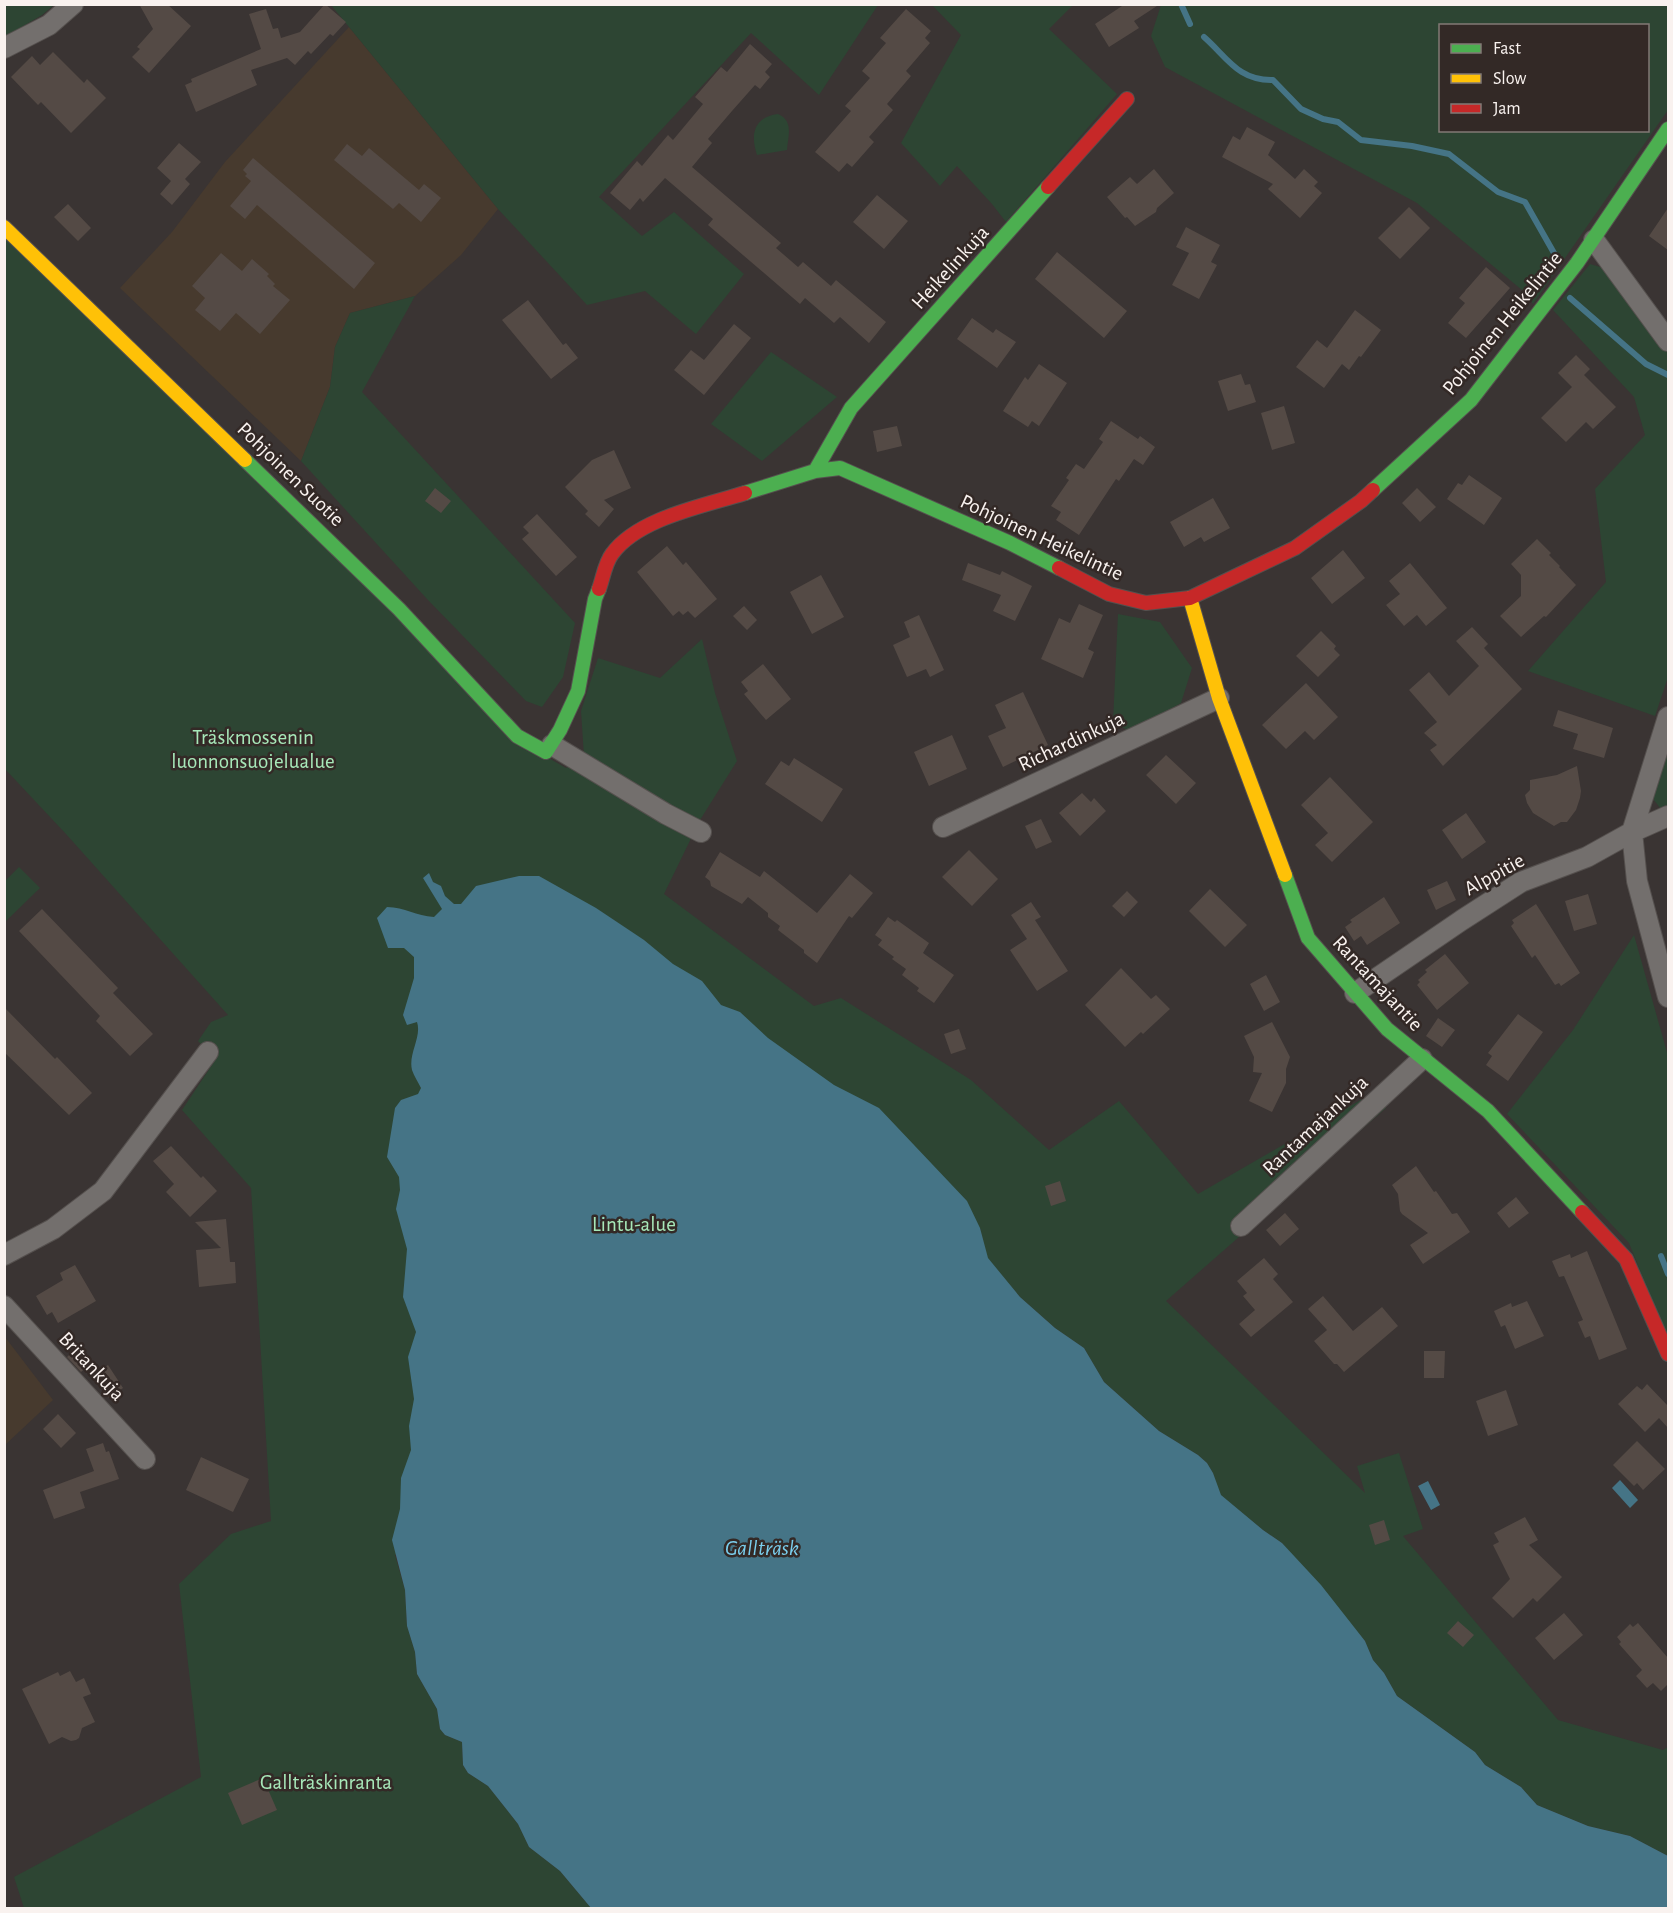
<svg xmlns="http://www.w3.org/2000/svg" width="1673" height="1913" font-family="'Alegreya Sans',sans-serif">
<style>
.education{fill:#473a2e}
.green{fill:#2d4533;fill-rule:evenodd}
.water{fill:#457486}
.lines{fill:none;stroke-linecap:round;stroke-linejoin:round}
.stream{stroke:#457486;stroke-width:6}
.building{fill:#544a45}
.street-casing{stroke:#55504e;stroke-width:22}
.fast-casing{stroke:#55504e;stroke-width:16}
.slow-casing{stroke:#55504e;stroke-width:16}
.jam-casing{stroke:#55504e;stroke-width:16}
.street{stroke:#736f6d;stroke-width:20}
.fast{stroke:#4caf50;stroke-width:14}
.slow{stroke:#ffc107;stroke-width:14}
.jam{stroke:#c62828;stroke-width:14}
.labels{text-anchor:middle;stroke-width:5;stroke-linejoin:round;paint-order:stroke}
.street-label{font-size:21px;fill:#f9f2ef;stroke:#332926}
.park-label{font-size:21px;fill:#a7e8b9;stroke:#332926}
.water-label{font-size:22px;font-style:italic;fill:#7bcfee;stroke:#332926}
</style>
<rect width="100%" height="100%" fill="#3a3433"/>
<!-- education -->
<path class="education" d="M 349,27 L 498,209 L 461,255 L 415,296 L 350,313 L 335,347 L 330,387 L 301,461 L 120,288 L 172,232 L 225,162 Z
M 5,1337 L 53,1400 L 5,1445 Z"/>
<!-- green -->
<path class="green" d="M 4,5 L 54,5 L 42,15 L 5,37 Z
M 331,5 L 878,5 L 819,95 L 751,33 L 599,197 L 642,236 L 674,212 L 744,274 L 696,334 L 645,291 L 587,305 L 498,209 Z
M 932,5 L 1073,5 L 1049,29 L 1117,94 L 1006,222 L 992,204 L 957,166 L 940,186 L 901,143 L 961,35 Z
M 1161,5 L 1668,5 L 1668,110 L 1533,304 L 1522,290 L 1417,203 L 1165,67 L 1151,36 ZM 1440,26 L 1648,26 L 1648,130 L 1440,130 Z
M 778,114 C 794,121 788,136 787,150 L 757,155 C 750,134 754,117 778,114 Z
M 4,233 L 552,760 L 566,768 L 584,756 L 581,711 L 598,658 L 660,678 L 702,639 L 715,693 L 737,761 L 700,820 L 664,894 L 814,1006 L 841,998 L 971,1080 L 1049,1150 L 1119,1101 L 1198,1194 L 1371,1094 L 1386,1108 L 1166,1301 L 1365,1493 L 1357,1466 L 1399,1453 L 1423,1529 L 1403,1536 L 1558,1720 L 1663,1750 L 1668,1747 L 1668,1856 L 1630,1836 L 1588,1826 L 1537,1805 L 1521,1787 L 1485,1765 L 1475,1752 L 1397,1696 L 1384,1673 L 1373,1660 L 1365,1641 L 1282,1543 L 1263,1530 L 1220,1495 L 1213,1473 L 1207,1463 L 1198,1455 L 1159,1431 L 1104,1382 L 1084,1348 L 1055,1328 L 1020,1297 L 987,1258 L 980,1228 L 395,1555 L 405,1590 L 407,1626 L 415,1652 L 417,1674 L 437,1709 L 440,1729 L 445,1735 L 462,1742 L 463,1765 L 468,1773 L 488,1786 L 518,1824 L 529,1847 L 560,1871 L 591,1908 L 24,1908 L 14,1877 L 201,1777 L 179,1584 L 231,1534 L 271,1521 L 251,1188 L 182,1110 L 216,1059 L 198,1041 L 211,1022 L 228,1015 L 66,834 L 5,769 Z
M 1590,264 L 1607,269 L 1668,353 L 1668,677 L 1655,716 L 1528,671 L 1606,582 L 1595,489 L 1645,435 L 1634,397 L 1553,310 Z
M 415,296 L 362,392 L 575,623 L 563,677 L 542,707 L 526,701 L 428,600 L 301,461 L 330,387 L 335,347 L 350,313 Z
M 771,352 L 837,397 L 762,461 L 711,424 Z
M 1118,614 L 1160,622 L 1192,668 L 1181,703 L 1131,732 L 1113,722 Z
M 1668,738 L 1668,805 L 1661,809 L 1650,795 Z
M 19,867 L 40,888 L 5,922 L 5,881 Z
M 1634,935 L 1668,1056 L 1668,1339 L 1629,1243 L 1507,1114 L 1573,1030 Z"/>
<!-- water -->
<path class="water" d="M 429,873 L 433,882 L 441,886 L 445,896 L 454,904 L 461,904 L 476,886 L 519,876 L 539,876 L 596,908 L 644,940 L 673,964 L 702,981 L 721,1005 L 740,1012 L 768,1038 L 834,1085 L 879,1108 L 967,1201 L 980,1228 L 988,1258 L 1020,1297 L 1055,1328 L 1084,1348 L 1104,1382 L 1159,1431 L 1198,1455 L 1207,1463 L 1213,1473 L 1221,1495 L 1263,1530 L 1282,1543 L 1321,1585 L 1365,1641 L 1373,1660 L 1384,1673 L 1397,1696 L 1475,1752 L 1485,1765 L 1521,1787 L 1537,1805 L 1588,1826 L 1630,1836 L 1668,1856 L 1668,1908 L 591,1908 L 560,1871 L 529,1847 L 518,1824 L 488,1786 L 468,1773 L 463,1765 L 462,1742 L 445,1735 L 440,1729 L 437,1709 L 417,1674 L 415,1652 L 407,1626 L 405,1590 L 392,1540 L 400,1509 L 401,1478 L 411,1450 L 409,1426 L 414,1399 L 408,1357 L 416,1332 L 403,1297 L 407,1249 L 396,1209 L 400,1190 L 399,1177 L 387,1157 L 395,1108 L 401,1100 L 418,1094 L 421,1088 C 418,1082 414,1076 412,1070 C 408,1054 422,1037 417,1022 L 407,1025 L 403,1015 L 414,978 L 414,957 L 404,948 L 388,948 L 377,918 L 387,907 C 405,907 416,916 434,917 L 442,909 L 423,878 Z
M 1620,1480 L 1638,1500 L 1630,1508 L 1612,1488 Z
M 1428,1481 L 1440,1505 L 1431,1510 L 1418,1486 Z"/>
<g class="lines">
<!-- stream -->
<path class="stream" d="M 1181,4 L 1190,24
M 1204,37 C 1227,57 1238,81 1273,80 L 1301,109 L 1323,119 L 1338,122 L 1361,140 L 1412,146 L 1449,154 L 1498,192 L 1525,202 L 1554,253 L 1554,268
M 1570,298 L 1646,364 L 1668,375
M 1661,1256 L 1668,1274"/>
</g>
<!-- building -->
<path class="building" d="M 139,4 L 167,4 L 191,26 L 149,73 L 132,57 L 140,49 L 137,47 L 153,29 Z
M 325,4 L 346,22 L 333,36 L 330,34 L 311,54 L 308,51 L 295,65 L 287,58 L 251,70 L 257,85 L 196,112 L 185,85 L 192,82 L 191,79 L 261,49 L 249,14 L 266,9 L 273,29 L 278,28 L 281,38 L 300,32 Z
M 1125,4 L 1160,4 L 1134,21 L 1139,28 L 1109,47 L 1095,24 Z
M 906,9 L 931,31 L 925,38 L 930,43 L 906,71 L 911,76 L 887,104 L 893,110 L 869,137 L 874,142 L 852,167 L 847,163 L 839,172 L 815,152 L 851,111 L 845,106 L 870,78 L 862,71 L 886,43 L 880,38 Z
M 750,44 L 772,64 L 765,72 L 770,77 L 760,89 L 755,85 L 732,111 L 708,139 L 712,143 L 692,167 L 781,243 L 776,248 L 798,267 L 803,262 L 831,286 L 836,280 L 886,322 L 869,343 L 840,317 L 834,323 L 805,298 L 800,304 L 708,225 L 713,219 L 665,178 L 643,202 L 640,198 L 630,210 L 610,193 L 637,161 L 642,166 L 668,135 L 673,140 L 703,104 L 695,97 L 721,67 L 727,72 Z
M 53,52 L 84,83 L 87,79 L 106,98 L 71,133 L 41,102 L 38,105 L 11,77 L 32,56 L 40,65 Z
M 1247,127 L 1275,142 L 1268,155 L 1295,179 L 1304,169 L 1318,182 L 1314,186 L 1322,193 L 1300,218 L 1268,189 L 1273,184 L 1222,157 L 1233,136 L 1240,140 Z
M 179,143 L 201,162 L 185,179 L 190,184 L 172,205 L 160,194 L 171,181 L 157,168 Z
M 347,144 L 362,156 L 369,148 L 419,190 L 424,184 L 441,198 L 421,222 L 399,203 L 393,209 L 334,160 Z
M 253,158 L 375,263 L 354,289 L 257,205 L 245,219 L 230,206 L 251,181 L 245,176 L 247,174 L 243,170 Z
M 1154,169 L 1174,193 L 1157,208 L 1156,212 L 1135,226 L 1127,217 L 1125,218 L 1107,197 L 1130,177 L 1137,184 Z
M 877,195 L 908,221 L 884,249 L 853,222 Z
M 68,204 L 91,228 L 78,241 L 54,217 Z
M 1409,207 L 1430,228 L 1400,259 L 1378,238 Z
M 1668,208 L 1668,250 L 1649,236 Z
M 1186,227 L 1220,245 L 1211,262 L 1217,265 L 1199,299 L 1172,285 L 1189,253 L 1176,247 Z
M 1057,252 L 1127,311 L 1104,338 L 1035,279 Z
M 221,253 L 242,271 L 252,259 L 269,274 L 267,276 L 275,284 L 273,286 L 290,300 L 260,334 L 236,313 L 220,331 L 195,310 L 205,298 L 192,286 Z
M 1486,267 L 1510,288 L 1466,338 L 1448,323 L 1465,303 L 1459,298 Z
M 528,300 L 563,345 L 566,343 L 578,358 L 551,379 L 502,320 Z
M 1355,310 L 1381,330 L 1361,357 L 1359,356 L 1349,370 L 1342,364 L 1324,388 L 1296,367 L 1317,340 L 1327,348 Z
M 972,318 L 993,333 L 996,329 L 1016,342 L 997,368 L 957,339 Z
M 734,324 L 751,338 L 704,395 L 674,370 L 691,350 L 704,360 Z
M 1576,355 L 1590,369 L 1584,375 L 1616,407 L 1593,429 L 1586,422 L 1566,442 L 1541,418 L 1572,387 L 1558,373 Z
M 1039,364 L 1067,383 L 1039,426 L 1032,421 L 1028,427 L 1003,411 L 1025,377 L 1028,380 Z
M 1241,374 L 1245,385 L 1250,384 L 1256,402 L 1228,411 L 1218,381 Z
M 1284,406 L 1295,443 L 1272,450 L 1261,413 Z
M 1111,421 L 1138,439 L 1140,436 L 1155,447 L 1143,465 L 1134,459 L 1119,481 L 1116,479 L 1079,535 L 1056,520 L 1061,512 L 1051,506 L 1069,480 L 1066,478 L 1076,464 L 1084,469 L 1103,442 L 1099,439 Z
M 897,426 L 902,446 L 877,452 L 873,431 Z
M 614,450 L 631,488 L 604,500 L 614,509 L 599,527 L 585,514 L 588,511 L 565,487 L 592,460 Z
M 1469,475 L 1502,498 L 1484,525 L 1447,499 L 1458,483 L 1462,485 Z
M 435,488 L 451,501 L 441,513 L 425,501 Z
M 1417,488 L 1436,507 L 1420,522 L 1402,503 Z
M 1213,498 L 1230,528 L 1204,542 L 1201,537 L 1184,547 L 1170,522 Z
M 537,514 L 577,557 L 556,576 L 522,539 L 529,533 L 523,527 Z
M 1537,539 L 1551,553 L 1549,555 L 1560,566 L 1559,567 L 1576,585 L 1546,617 L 1544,616 L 1521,637 L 1500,616 L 1521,596 L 1521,575 L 1511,564 Z
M 667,546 L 683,565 L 686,562 L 717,599 L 695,618 L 688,611 L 683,615 L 679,611 L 673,616 L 637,572 Z
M 1343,550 L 1365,578 L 1332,604 L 1311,578 Z
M 968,563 L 1000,575 L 1002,571 L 1032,586 L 1015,621 L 993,611 L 1001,595 L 962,580 Z
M 1410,563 L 1447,608 L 1426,626 L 1417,615 L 1404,626 L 1386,605 L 1400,594 L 1389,581 Z
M 821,575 L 844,617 L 812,634 L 790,592 Z
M 1079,604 L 1103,615 L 1088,649 L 1094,652 L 1083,678 L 1041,659 L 1059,618 L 1070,623 Z
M 744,606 L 757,620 L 747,630 L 733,616 Z
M 919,615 L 944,670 L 930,677 L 926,669 L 907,677 L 893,645 L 910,637 L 904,622 Z
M 1472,627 L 1488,644 L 1484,648 L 1522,689 L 1443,766 L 1430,750 L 1437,745 L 1424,733 L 1437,722 L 1409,690 L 1429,672 L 1449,696 L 1479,666 L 1456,641 Z
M 1321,631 L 1336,646 L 1334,649 L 1340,655 L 1318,677 L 1296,656 Z
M 763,664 L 791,699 L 766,720 L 744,694 L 748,691 L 741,682 Z
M 1306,683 L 1338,717 L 1314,740 L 1305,731 L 1286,749 L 1262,725 Z
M 1023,692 L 1048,745 L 1003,767 L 988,736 L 1006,728 L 995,705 Z
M 1558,710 L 1613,728 L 1604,758 L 1573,749 L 1578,734 L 1553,726 Z
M 952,735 L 967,769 L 929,786 L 914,752 Z
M 1166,755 L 1196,783 L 1176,804 L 1146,775 Z
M 794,758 L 843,789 L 822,822 L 765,784 L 781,761 L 789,766 Z
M 1577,766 L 1581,791 L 1580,798 L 1576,810 L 1567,822 L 1561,822 L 1554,826 L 1533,813 L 1527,803 L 1525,795 L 1530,790 L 1530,780 L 1557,775 Z
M 1330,777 L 1373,822 L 1332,862 L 1315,845 L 1328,833 L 1301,805 Z
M 1082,793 L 1091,802 L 1094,798 L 1106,811 L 1080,836 L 1059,813 Z
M 1466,813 L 1486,842 L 1462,859 L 1442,830 Z
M 1041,819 L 1052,842 L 1036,849 L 1025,826 Z
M 969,850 L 998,879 L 972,906 L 942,877 Z
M 720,852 L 760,877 L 764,871 L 817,913 L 850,874 L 873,893 L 852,918 L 849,916 L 817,963 L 804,953 L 804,950 L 778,930 L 780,926 L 768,917 L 768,913 L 748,897 L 742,904 L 711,886 L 710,881 L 705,877 Z
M 1447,881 L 1456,900 L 1436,910 L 1427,890 Z
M 1210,889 L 1247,925 L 1225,947 L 1189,911 Z
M 1127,891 L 1138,902 L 1124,917 L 1112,906 Z
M 1588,894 L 1597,924 L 1574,931 L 1565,901 Z
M 1384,897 L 1400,923 L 1367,945 L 1361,936 L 1354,941 L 1345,927 L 1352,922 L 1350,920 Z
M 1031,902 L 1041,917 L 1035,920 L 1068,971 L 1037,991 L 1010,950 L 1027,939 L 1011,915 Z
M 1536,904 L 1580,973 L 1561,986 L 1559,983 L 1555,985 L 1535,955 L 1532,958 L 1511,926 L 1514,923 L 1512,920 Z
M 42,909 L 118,988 L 113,993 L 153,1034 L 130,1056 L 96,1021 L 100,1016 L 19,931 Z
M 888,917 L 895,922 L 897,920 L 929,943 L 923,953 L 954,975 L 934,1003 L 917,991 L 919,988 L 902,975 L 906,969 L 892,959 L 894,957 L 878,945 L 882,940 L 875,935 Z
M 1445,954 L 1469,983 L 1437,1010 L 1417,985 L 1420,982 L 1418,980 L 1427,972 L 1425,970 Z
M 1121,968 L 1151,999 L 1156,995 L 1170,1009 L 1143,1034 L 1141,1032 L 1125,1047 L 1085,1005 Z
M 1266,975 L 1280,1002 L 1264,1011 L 1250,984 Z
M 4,1007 L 55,1059 L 57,1057 L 92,1093 L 69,1115 L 4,1052 Z
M 1518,1014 L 1543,1032 L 1508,1081 L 1486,1065 L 1492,1056 L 1488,1053 Z
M 1438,1018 L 1455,1030 L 1442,1047 L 1426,1036 Z
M 1272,1022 L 1290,1057 L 1286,1069 L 1286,1083 L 1272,1112 L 1249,1101 L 1262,1073 L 1253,1072 L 1254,1057 L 1244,1036 Z
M 959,1029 L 966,1049 L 951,1054 L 944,1034 Z
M 171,1146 L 201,1178 L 203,1176 L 217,1191 L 190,1217 L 166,1192 L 174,1184 L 153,1161 Z
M 1416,1166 L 1434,1192 L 1436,1191 L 1452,1214 L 1457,1213 L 1470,1232 L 1423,1264 L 1410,1245 L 1428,1233 L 1402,1214 L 1400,1211 L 1398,1194 L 1392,1185 Z
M 1060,1181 L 1066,1201 L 1051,1206 L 1045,1186 Z
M 1516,1197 L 1529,1213 L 1509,1228 L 1497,1213 Z
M 1285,1213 L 1299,1229 L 1280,1246 L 1266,1230 Z
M 226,1219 L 230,1262 L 235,1262 L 236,1283 L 199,1287 L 196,1250 L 221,1248 L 195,1222 Z
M 1587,1251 L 1627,1349 L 1599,1360 L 1590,1336 L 1585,1338 L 1578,1322 L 1583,1320 L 1564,1276 L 1559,1277 L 1552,1261 L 1570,1254 L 1571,1258 Z
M 1264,1258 L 1278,1274 L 1273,1279 L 1293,1302 L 1251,1337 L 1239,1324 L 1255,1310 L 1243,1296 L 1247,1293 L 1237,1281 Z
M 75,1265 L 96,1301 L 58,1323 L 52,1312 L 47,1315 L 36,1296 L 63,1280 L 60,1273 Z
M 1323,1296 L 1353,1331 L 1382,1307 L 1398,1326 L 1344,1372 L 1337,1364 L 1334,1364 L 1314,1341 L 1327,1330 L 1308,1309 Z
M 1527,1301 L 1544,1336 L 1515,1349 L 1505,1325 L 1501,1327 L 1494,1311 L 1511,1303 L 1512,1307 Z
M 78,1347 L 92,1362 L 81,1372 L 67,1357 Z
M 1424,1351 L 1445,1351 L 1444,1378 L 1424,1378 Z
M 108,1365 L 123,1388 L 109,1398 L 94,1375 Z
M 1647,1384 L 1668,1406 L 1668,1428 L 1659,1418 L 1645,1432 L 1618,1404 L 1637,1386 L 1642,1390 Z
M 1506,1390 L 1518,1425 L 1488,1436 L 1476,1401 Z
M 58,1414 L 76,1433 L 61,1448 L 43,1429 Z
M 1637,1441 L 1665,1469 L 1643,1490 L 1637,1483 L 1634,1486 L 1613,1465 Z
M 103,1443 L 106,1452 L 109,1451 L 119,1479 L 80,1492 L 85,1508 L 54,1519 L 43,1490 L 94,1471 L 86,1449 Z
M 201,1457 L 249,1479 L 233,1512 L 186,1490 Z
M 1525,1517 L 1538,1540 L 1529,1545 L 1562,1577 L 1537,1602 L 1533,1598 L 1513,1618 L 1492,1598 L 1510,1579 L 1493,1545 L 1499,1542 L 1494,1533 Z
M 1384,1520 L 1390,1540 L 1375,1545 L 1369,1525 Z
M 1564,1613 L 1583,1635 L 1554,1660 L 1535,1638 Z
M 1458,1621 L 1474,1635 L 1463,1647 L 1447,1633 Z
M 1638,1623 L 1668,1658 L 1668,1684 L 1661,1691 L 1653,1683 L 1647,1688 L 1636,1676 L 1642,1670 L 1619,1644 L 1621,1642 L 1617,1637 L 1630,1624 L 1633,1627 Z
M 70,1671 L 76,1682 L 84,1678 L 91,1694 L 83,1697 L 95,1722 L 82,1728 L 79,1738 L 76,1740 L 71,1741 L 62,1737 L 49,1744 L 22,1689 L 58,1672 L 60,1676 Z
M 263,1778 L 277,1810 L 242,1825 L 228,1793 Z"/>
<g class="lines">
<defs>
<path id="street" d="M 4,48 L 49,25 L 73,4
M 1594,240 L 1668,341
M 1668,717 L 1632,832 L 1637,881 L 1668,997
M 552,745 L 666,814 L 701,832
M 943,827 L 1219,698
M 1355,993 L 1462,920 L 1521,882 L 1587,857 L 1632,832 L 1668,816
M 1241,1226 L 1422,1059
M 4,1255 L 53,1229 L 103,1191 L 208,1052
M 4,1306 L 145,1459"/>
<path id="fast" d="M 245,460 L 399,609 L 517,736 L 546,752 L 560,730 L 578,691 L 595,599 L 599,589
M 815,471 L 851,408 L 1048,187
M 1373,490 L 1471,400 L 1577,263 L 1668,129
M 745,493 L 815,471 L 840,468 L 1010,543 L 1059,568
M 1285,875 L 1308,938 L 1387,1029 L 1488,1111 L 1582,1212"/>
<path id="slow" d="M 4,227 L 245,460
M 1190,598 L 1219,698 L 1285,875"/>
<path id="jam" d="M 1048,187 L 1127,99
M 1059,568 L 1109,594 L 1146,603 L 1190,598 L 1295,548 L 1361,501 L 1373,490
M 599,589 C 603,578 605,563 612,554 C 638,518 704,506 745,493
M 1582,1212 L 1626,1259 L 1668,1354"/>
</defs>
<!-- street casing -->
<use href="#street" class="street-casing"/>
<!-- fast casing -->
<use href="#fast" class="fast-casing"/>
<!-- slow casing -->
<use href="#slow" class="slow-casing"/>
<!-- jam casing -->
<use href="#jam" class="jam-casing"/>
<!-- street -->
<use href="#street" class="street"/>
<!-- fast -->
<use href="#fast" class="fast"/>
<!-- slow -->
<use href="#slow" class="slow"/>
<!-- jam -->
<use href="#jam" class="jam"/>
</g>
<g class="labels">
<!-- street labels -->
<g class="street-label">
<text transform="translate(950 267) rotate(-48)" y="7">Heikelinkuja</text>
<text transform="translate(1502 323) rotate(-51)" y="7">Pohjoinen Heikelintie</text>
<text transform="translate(291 474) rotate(44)" y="7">Pohjoinen Suotie</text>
<text transform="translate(1042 537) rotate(25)" y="7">Pohjoinen Heikelintie</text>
<text transform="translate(1071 741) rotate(-25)" y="7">Richardinkuja</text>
<text transform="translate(1494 874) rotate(-29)" y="7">Alppitie</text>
<text transform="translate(1378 983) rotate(47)" y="7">Rantamajantie</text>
<text transform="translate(1315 1125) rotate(-43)" y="7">Rantamajankuja</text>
<text transform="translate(92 1366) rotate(47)" y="7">Britankuja</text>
</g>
<!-- park labels -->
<g class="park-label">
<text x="253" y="744">Träskmossenin<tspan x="253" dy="24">luonnonsuojelualue</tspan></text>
<text x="634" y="1231">Lintu-alue</text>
<text x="326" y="1789">Gallträskinranta</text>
</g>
<!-- water labels -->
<g class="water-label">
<text x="762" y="1555">Gallträsk</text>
</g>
</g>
<!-- border -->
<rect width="1673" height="1913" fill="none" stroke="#f9f2ef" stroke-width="12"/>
<!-- legend -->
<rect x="1439" y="24" width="210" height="108" fill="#332926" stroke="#827976" stroke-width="1.5"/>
<rect x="1451" y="44" width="30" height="9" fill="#4caf50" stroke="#827976" stroke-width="1.5"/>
<text x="1493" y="54" font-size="18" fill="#f9f2ef">Fast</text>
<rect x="1451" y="74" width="30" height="9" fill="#ffc107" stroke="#827976" stroke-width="1.5"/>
<text x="1493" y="84" font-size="18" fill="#f9f2ef">Slow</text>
<rect x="1451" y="104" width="30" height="9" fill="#c62828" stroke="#827976" stroke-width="1.5"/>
<text x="1493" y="114" font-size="18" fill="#f9f2ef">Jam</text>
</svg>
